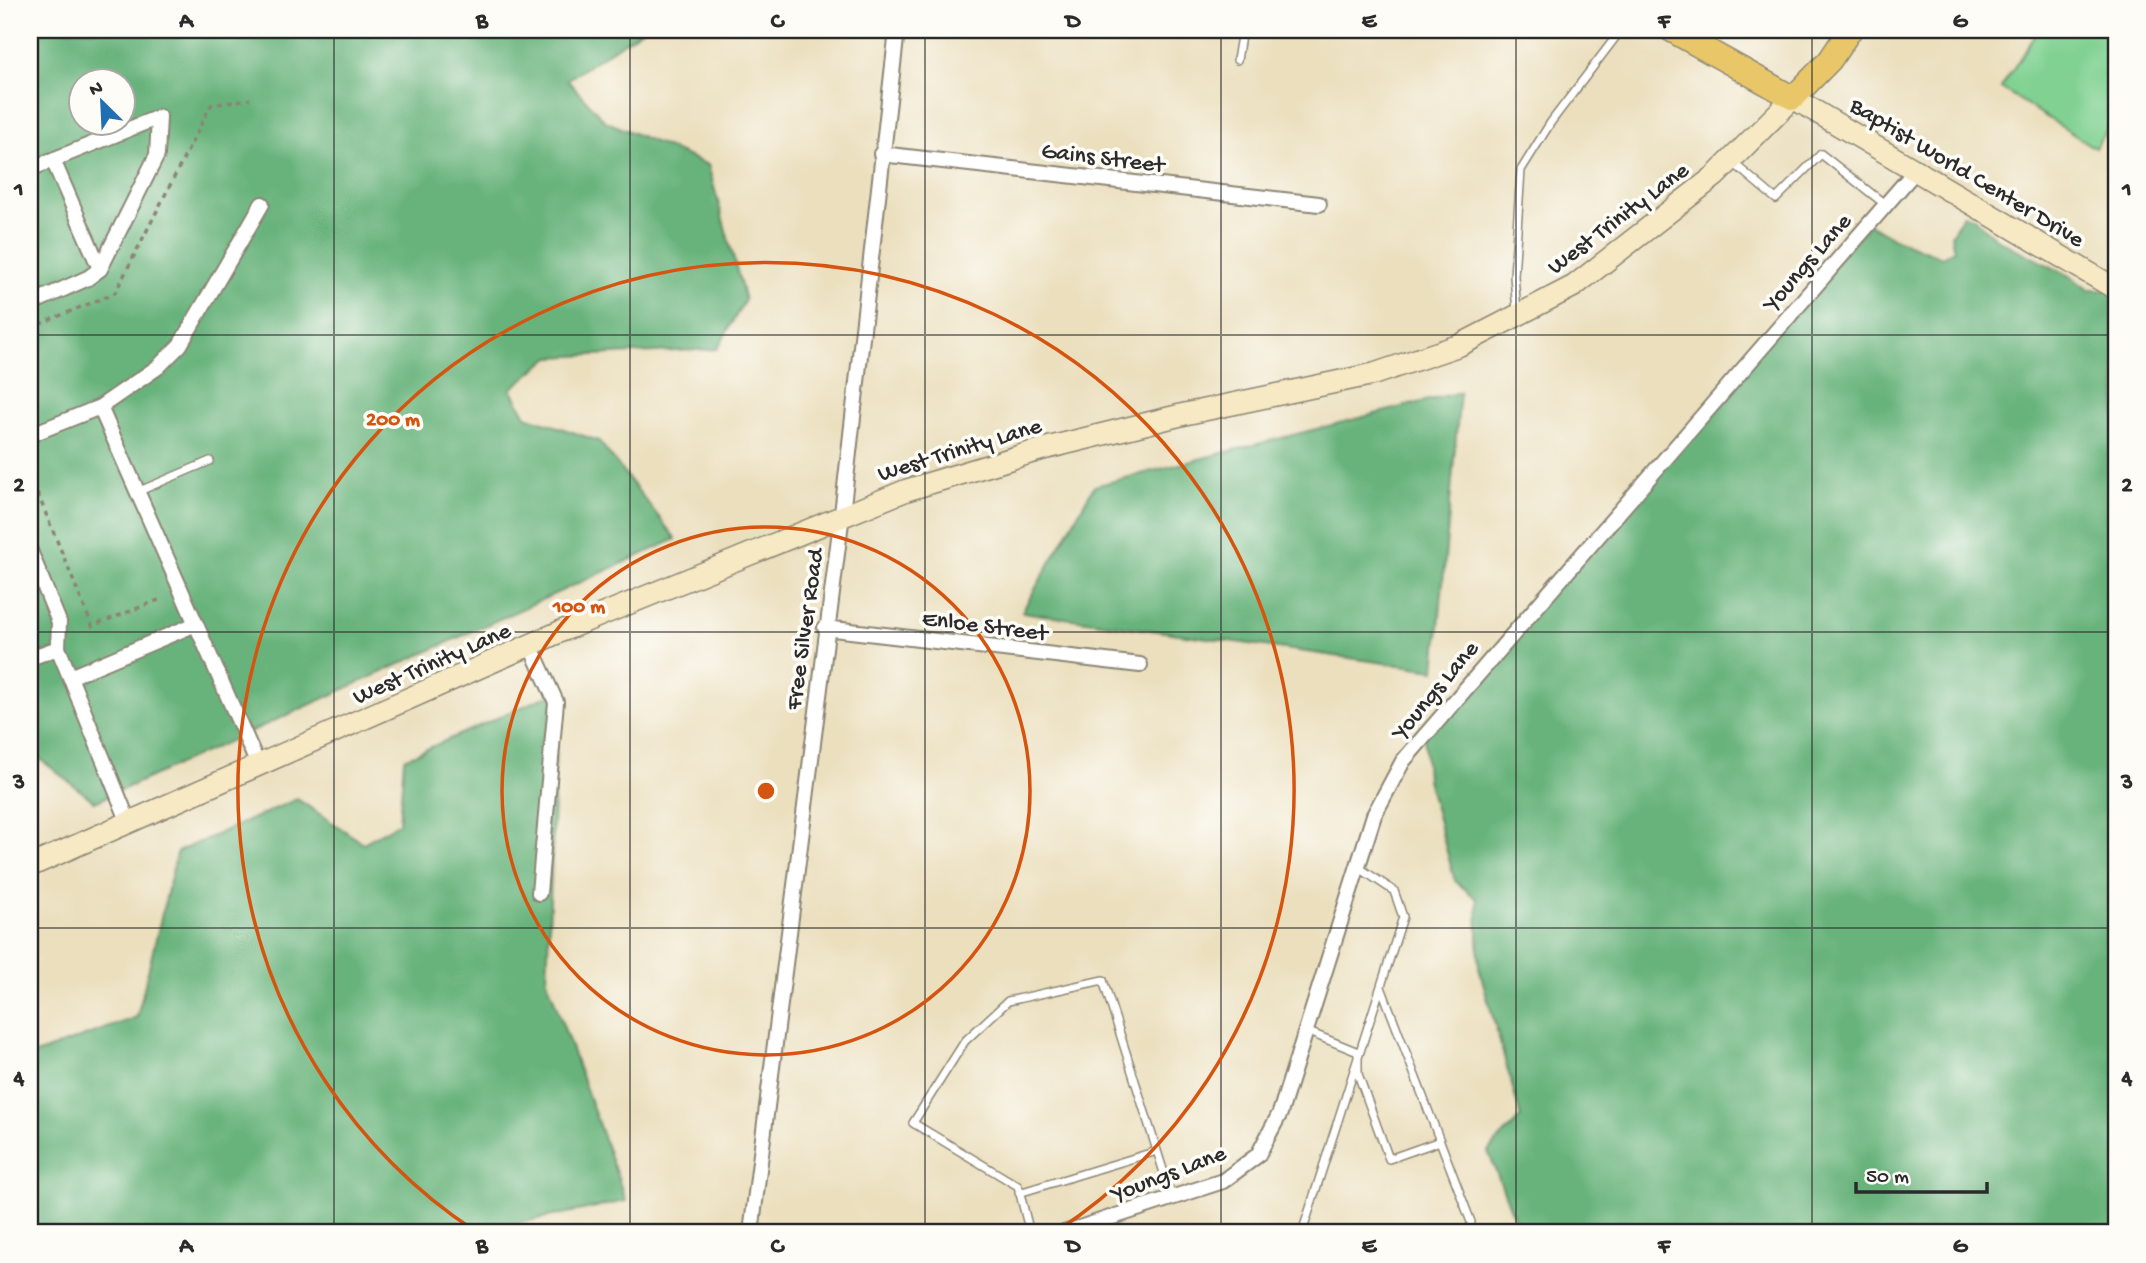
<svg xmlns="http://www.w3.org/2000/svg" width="2146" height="1263" font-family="'Gochi Hand',sans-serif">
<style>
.green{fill:#80d192;stroke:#567e5e;stroke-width:2}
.forest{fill:#68b37c;stroke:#4a6f54;stroke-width:2;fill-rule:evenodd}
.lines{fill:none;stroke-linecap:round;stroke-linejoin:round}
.lane-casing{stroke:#8b8574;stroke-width:10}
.street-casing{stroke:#8b8574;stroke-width:18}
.secondary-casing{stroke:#8b8574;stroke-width:24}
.primary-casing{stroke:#8b8574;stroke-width:26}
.path{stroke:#8b8574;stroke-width:3.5;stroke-dasharray:5 5;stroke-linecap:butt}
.lane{stroke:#fff;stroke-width:7}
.street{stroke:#fff;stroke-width:14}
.secondary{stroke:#f6e9c3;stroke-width:21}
.primary{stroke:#e9c769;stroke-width:23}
.grid{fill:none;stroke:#2b2b2b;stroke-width:2;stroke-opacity:0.55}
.ring{fill:none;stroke:#d5540f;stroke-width:3.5}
.labels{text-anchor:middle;stroke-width:7;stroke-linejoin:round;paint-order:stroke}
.street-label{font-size:24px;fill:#2b2b2b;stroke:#fdfcf7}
.centre{fill:#d5540f;stroke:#fdfcf7;stroke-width:3.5}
.ring-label{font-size:21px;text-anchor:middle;font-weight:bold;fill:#d5540f;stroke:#fdfcf7;stroke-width:7;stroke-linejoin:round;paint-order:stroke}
.neatline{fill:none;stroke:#2b2b2b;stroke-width:2.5}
.grid-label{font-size:23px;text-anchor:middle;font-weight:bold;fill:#2b2b2b}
</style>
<rect width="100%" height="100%" fill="#fdfcf7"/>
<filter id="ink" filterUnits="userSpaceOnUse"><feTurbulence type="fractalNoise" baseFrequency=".0143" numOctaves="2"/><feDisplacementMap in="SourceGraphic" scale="14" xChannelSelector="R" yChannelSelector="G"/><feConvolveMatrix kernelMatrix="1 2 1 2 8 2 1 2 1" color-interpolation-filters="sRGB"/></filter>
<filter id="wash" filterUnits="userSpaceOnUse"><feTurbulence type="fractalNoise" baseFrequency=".00686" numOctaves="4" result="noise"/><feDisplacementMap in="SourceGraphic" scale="28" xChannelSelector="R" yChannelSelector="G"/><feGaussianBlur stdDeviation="1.57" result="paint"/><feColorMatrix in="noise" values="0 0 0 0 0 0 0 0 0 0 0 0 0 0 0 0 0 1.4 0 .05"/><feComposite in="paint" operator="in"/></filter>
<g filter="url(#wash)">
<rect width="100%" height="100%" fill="#ebdfbe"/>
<!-- green -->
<path class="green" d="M 2038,30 L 2116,30 L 2116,114 L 2095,148 L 2001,88 Z"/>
<!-- forest -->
<path class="forest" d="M 30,30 L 642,30 L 567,80 L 605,121 L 708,165 L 745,300 L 717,349 L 550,357 L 511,389 L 526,416 L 599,441 L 676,539 L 95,802 L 30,751 ZM 80,80 L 122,80 L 122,122 L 80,122 Z
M 1963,215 L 1973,217 L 1996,239 L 2070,276 L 2089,290 L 2116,290 L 2116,1233 L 1520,1233 L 1488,1151 L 1521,1117 L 1479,968 L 1477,899 L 1455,881 L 1427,779 L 1424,734 L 1869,224 L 1893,238 L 1942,257 L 1954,250 L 1951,235 Z
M 1460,392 L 1435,670 L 1022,612 L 1094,486 Z
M 558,691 L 547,980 L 626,1201 L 470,1233 L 30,1233 L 30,1056 L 137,1017 L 177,852 L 297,799 L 363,843 L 399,823 L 404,759 Z"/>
</g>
<g filter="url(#ink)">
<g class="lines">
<defs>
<path id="lane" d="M 1237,60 L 1242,30
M 1731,161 L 1776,199 L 1821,154 L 1886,205
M 1517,311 L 1514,276 L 1521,170 L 1551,122 L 1621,30
M 137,492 L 210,461
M 1381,987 L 1471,1222 L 1470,1233
M 1306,1031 L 1358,1052 L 1358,1074 L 1389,1159 L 1440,1141
M 1019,1193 L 1157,1151
M 1030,1233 L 1018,1186 L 913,1123 L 965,1041 L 1008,1001 L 1103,980 L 1172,1198
M 1302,1233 L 1403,917 L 1394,891 L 1358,867"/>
<path id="street" d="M 881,154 L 1319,204
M 53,160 L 100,269
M 30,169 L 159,117 L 157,155 L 100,269 L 88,278 L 30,304
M 100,407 L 158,367 L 180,345 L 262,204
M 30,435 L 100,407 L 259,767
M 30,551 L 59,622 L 58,648 L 30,658
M 825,628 L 1140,665
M 530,645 L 556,702 L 539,893
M 58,648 L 70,677 L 196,624
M 70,677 L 129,823
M 751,1233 L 842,514 L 897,30
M 1064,1233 L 1223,1181 L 1258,1155 L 1280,1113 L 1374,815 L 1403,761 L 1916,170"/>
<path id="secondary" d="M 30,866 L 564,630 L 907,490 L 1043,449 L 1185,414 L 1374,374 L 1460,345 L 1574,286 L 1715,176 L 1793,98 L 2116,289"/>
<path id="primary" d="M 1671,30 L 1793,98 L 1830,60 L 1850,30"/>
</defs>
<!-- lane casing -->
<use href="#lane" class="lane-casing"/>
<!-- street casing -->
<use href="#street" class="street-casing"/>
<!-- secondary casing -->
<use href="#secondary" class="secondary-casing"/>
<!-- primary casing -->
<use href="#primary" class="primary-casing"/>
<!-- path -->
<path class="path" d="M 30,328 L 115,293 L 211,105 L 250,99
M 30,475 L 92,626 L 161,599"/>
<!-- lane -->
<use href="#lane" class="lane"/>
<!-- street -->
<use href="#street" class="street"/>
<!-- secondary -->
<use href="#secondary" class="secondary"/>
<!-- primary -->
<use href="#primary" class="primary"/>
</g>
</g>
<!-- grid -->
<path class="grid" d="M 334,30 L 334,1233M 630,30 L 630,1233M 925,30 L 925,1233M 1221,30 L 1221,1233M 1516,30 L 1516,1233M 1812,30 L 1812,1233M 30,335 L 2116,335M 30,632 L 2116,632M 30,928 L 2116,928"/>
<!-- distance rings -->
<g class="ring">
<circle cx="766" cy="791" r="264"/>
<path d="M475 1231A528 528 0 1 1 1057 1231"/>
</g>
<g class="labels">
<!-- street labels -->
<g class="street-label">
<text transform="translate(1103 156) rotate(7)" y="8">Gains Street</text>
<text transform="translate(1968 171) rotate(31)" y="8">Baptist World Center Drive</text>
<text transform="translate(1617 217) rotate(-37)" y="8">West Trinity Lane</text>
<text transform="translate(1806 261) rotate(-49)" y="8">Youngs Lane</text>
<text transform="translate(959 448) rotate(-17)" y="8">West Trinity Lane</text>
<text transform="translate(985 624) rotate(7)" y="8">Enloe Street</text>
<text transform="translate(803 629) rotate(-82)" y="8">Free Silver Road</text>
<text transform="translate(431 662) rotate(-24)" y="8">West Trinity Lane</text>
<text transform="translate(1434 689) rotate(-50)" y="8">Youngs Lane</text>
<text transform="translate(1168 1172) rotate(-21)" y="8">Youngs Lane</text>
</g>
</g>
<circle cx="766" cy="791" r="10" class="centre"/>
<g class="ring-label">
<text x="393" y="425">200 m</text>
<text x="579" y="612">100 m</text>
</g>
<!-- margin -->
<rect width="2146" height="1263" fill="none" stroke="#fdfcf7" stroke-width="77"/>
<!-- north arrow -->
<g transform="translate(102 102) rotate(336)"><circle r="33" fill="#fdfcf7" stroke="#a9a8a5" stroke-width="2"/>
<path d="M0-5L12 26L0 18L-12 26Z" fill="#1f6fb2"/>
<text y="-10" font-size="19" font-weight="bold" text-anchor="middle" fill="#2b2b2b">N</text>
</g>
<!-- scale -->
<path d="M1856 1182v10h131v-10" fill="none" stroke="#2b2b2b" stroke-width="3.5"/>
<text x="1866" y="1182" font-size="21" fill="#2b2b2b" stroke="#fdfcf7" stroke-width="5" paint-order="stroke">50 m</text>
<rect x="38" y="38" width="2070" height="1186" class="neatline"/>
<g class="grid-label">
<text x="186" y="27">A</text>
<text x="482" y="27">B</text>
<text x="777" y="27">C</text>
<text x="1073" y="27">D</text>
<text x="1369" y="27">E</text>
<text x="1664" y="27">F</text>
<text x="1960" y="27">G</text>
<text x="19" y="195">1</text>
<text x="2127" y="195">1</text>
<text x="19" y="491">2</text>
<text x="2127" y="491">2</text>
<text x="19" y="788">3</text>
<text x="2127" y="788">3</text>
<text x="19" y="1084">4</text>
<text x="2127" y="1084">4</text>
<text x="186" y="1252">A</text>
<text x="482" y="1252">B</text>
<text x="777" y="1252">C</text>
<text x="1073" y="1252">D</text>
<text x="1369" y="1252">E</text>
<text x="1664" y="1252">F</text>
<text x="1960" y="1252">G</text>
</g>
</svg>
